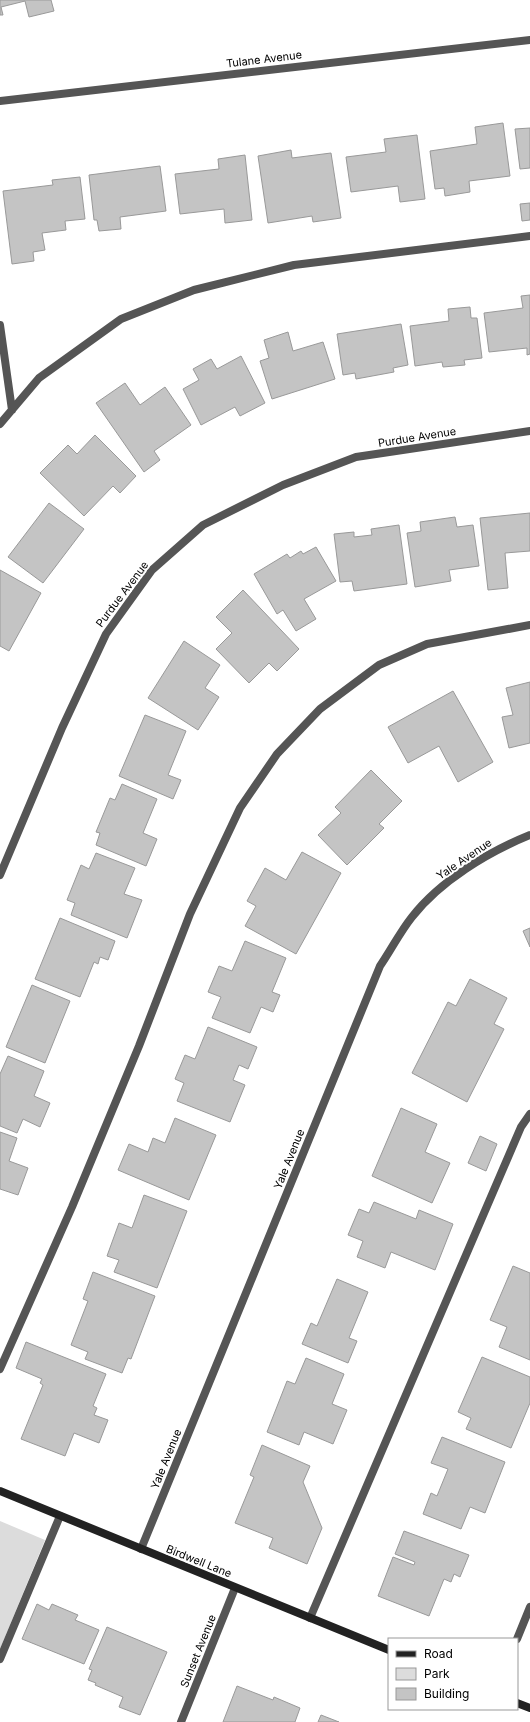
<svg xmlns="http://www.w3.org/2000/svg" width="530" height="1722" font-family="Inter,sans-serif">
<style>
.green{fill:#dcdcdc}
.building{fill:#c4c4c4;stroke:#999}
.lines{fill:none;stroke-linecap:round;stroke-linejoin:round}
.service{stroke:#555;stroke-width:8}
.minor{stroke:#555;stroke-width:8}
.secondary{stroke:#222;stroke-width:8}
.labels{text-anchor:middle;stroke-width:4;stroke-linejoin:round;paint-order:stroke}
.street-label{font-size:11px;fill:#000;stroke:#fff}
</style>
<rect width="100%" height="100%" fill="#fff"/>
<!-- green -->
<path class="green" d="M 0,1521 L 45,1540 L 0,1649 Z"/>
<!-- building -->
<path class="building" d="M 0,0 L 51,0 L 54,11 L 29,17 L 25,1 L 1,7 L 3,15 L 0,15 Z
M 503,123 L 510,176 L 469,181 L 470,192 L 445,196 L 444,188 L 435,189 L 430,151 L 477,144 L 475,127 Z
M 530,128 L 530,168 L 520,169 L 515,129 Z
M 417,135 L 425,199 L 400,202 L 398,186 L 351,192 L 346,157 L 386,152 L 384,139 Z
M 291,150 L 292,158 L 331,153 L 341,218 L 313,222 L 312,216 L 268,223 L 258,156 Z
M 245,155 L 252,220 L 225,223 L 224,209 L 180,214 L 175,174 L 219,169 L 218,159 Z
M 160,166 L 166,211 L 120,217 L 121,229 L 99,231 L 97,220 L 94,220 L 89,175 Z
M 80,177 L 85,219 L 65,221 L 66,230 L 42,233 L 45,250 L 33,252 L 34,261 L 12,264 L 3,191 L 53,185 L 52,180 Z
M 530,203 L 530,220 L 522,221 L 520,204 Z
M 530,295 L 530,354 L 527,355 L 527,348 L 489,352 L 484,313 L 523,308 L 521,296 Z
M 470,307 L 471,318 L 477,318 L 482,358 L 464,360 L 465,365 L 443,367 L 442,362 L 415,366 L 410,326 L 449,321 L 448,309 Z
M 401,324 L 408,365 L 393,368 L 394,372 L 356,379 L 355,373 L 343,375 L 337,334 Z
M 288,332 L 293,351 L 323,342 L 335,379 L 272,399 L 260,361 L 269,358 L 264,340 Z
M 241,356 L 265,403 L 240,416 L 235,407 L 201,425 L 183,389 L 199,380 L 193,369 L 211,359 L 217,369 Z
M 125,383 L 140,405 L 165,387 L 191,425 L 154,451 L 160,460 L 144,472 L 96,403 Z
M 95,435 L 136,476 L 120,493 L 113,486 L 84,516 L 40,473 L 68,445 L 77,454 Z
M 49,503 L 84,529 L 43,583 L 8,557 Z
M 530,513 L 530,551 L 505,553 L 508,588 L 488,590 L 480,518 Z
M 455,517 L 457,527 L 473,525 L 479,566 L 449,570 L 451,581 L 415,587 L 407,533 L 421,531 L 420,522 Z
M 399,525 L 407,584 L 354,591 L 352,581 L 340,582 L 334,534 L 354,532 L 354,537 L 372,535 L 371,529 Z
M 316,547 L 336,581 L 304,599 L 316,619 L 296,631 L 283,610 L 277,614 L 254,574 L 287,554 L 290,558 L 301,551 L 303,554 Z
M 0,570 L 41,593 L 9,651 L 0,646 Z
M 243,590 L 299,649 L 277,671 L 269,663 L 249,683 L 216,649 L 232,633 L 216,617 Z
M 184,641 L 220,665 L 205,688 L 219,697 L 198,730 L 148,698 Z
M 530,682 L 530,743 L 509,748 L 502,717 L 513,715 L 506,688 Z
M 453,691 L 493,762 L 458,782 L 439,746 L 408,763 L 388,727 Z
M 145,715 L 186,731 L 168,775 L 181,780 L 173,799 L 119,776 Z
M 371,770 L 402,801 L 379,824 L 384,828 L 347,865 L 318,835 L 341,813 L 335,807 Z
M 122,784 L 157,799 L 143,833 L 157,839 L 146,866 L 96,845 L 100,833 L 96,832 L 110,798 L 115,800 Z
M 302,852 L 341,873 L 296,954 L 245,926 L 256,906 L 247,901 L 265,868 L 286,880 Z
M 96,853 L 135,868 L 124,894 L 142,900 L 127,938 L 71,915 L 75,903 L 67,900 L 81,865 L 89,869 Z
M 60,918 L 115,941 L 108,960 L 100,957 L 98,964 L 94,962 L 80,997 L 35,979 Z
M 530,928 L 530,947 L 523,931 Z
M 245,941 L 286,958 L 272,992 L 280,995 L 273,1012 L 261,1007 L 250,1033 L 212,1018 L 221,997 L 208,992 L 219,966 L 232,971 Z
M 470,979 L 507,998 L 494,1024 L 504,1029 L 467,1102 L 412,1073 L 448,1002 L 456,1006 Z
M 32,985 L 70,1001 L 45,1063 L 6,1047 Z
M 208,1027 L 257,1047 L 248,1069 L 239,1065 L 233,1080 L 245,1085 L 230,1122 L 177,1101 L 184,1083 L 175,1079 L 185,1055 L 195,1059 Z
M 8,1056 L 44,1071 L 34,1096 L 50,1103 L 40,1127 L 23,1119 L 17,1133 L 0,1126 L 0,1074 Z
M 401,1108 L 437,1124 L 425,1152 L 450,1163 L 432,1203 L 372,1176 Z
M 175,1118 L 216,1135 L 189,1200 L 118,1170 L 129,1144 L 148,1152 L 153,1138 L 165,1143 Z
M 0,1132 L 17,1138 L 9,1161 L 28,1168 L 18,1195 L 0,1189 Z
M 480,1136 L 497,1144 L 486,1171 L 468,1163 Z
M 144,1195 L 187,1211 L 157,1288 L 114,1272 L 119,1260 L 107,1256 L 119,1223 L 132,1228 Z
M 374,1202 L 416,1219 L 419,1210 L 453,1224 L 435,1270 L 391,1252 L 385,1268 L 357,1257 L 363,1241 L 348,1235 L 359,1209 L 369,1213 Z
M 513,1266 L 530,1273 L 530,1360 L 499,1347 L 507,1327 L 490,1320 Z
M 93,1272 L 155,1296 L 131,1359 L 128,1358 L 122,1373 L 85,1359 L 88,1352 L 71,1345 L 88,1301 L 83,1299 Z
M 337,1279 L 368,1292 L 349,1338 L 357,1341 L 348,1363 L 302,1344 L 311,1323 L 317,1326 Z
M 26,1342 L 106,1374 L 93,1406 L 97,1408 L 94,1415 L 108,1420 L 99,1443 L 74,1433 L 65,1456 L 21,1439 L 43,1385 L 40,1383 L 42,1379 L 16,1368 Z
M 482,1357 L 530,1377 L 530,1403 L 511,1448 L 466,1429 L 471,1418 L 458,1412 Z
M 306,1358 L 344,1374 L 332,1404 L 347,1410 L 333,1444 L 304,1432 L 299,1445 L 267,1432 L 287,1381 L 295,1384 Z
M 442,1437 L 505,1462 L 485,1513 L 470,1507 L 461,1529 L 423,1514 L 431,1493 L 437,1496 L 448,1469 L 431,1463 Z
M 262,1445 L 310,1466 L 303,1482 L 322,1528 L 307,1564 L 269,1548 L 273,1538 L 235,1523 L 254,1477 L 250,1475 Z
M 404,1531 L 469,1555 L 460,1577 L 454,1574 L 451,1582 L 444,1579 L 429,1616 L 378,1596 L 393,1557 L 414,1565 L 415,1562 L 395,1554 Z
M 37,1604 L 49,1610 L 52,1604 L 78,1615 L 75,1620 L 99,1630 L 84,1664 L 22,1639 Z
M 107,1627 L 167,1652 L 140,1715 L 119,1707 L 123,1697 L 95,1685 L 96,1683 L 88,1680 L 92,1670 L 89,1669 Z
M 237,1686 L 273,1700 L 274,1697 L 300,1708 L 295,1722 L 223,1722 Z
M 321,1715 L 339,1722 L 318,1722 Z"/>
<g class="lines">
<!-- service -->
<path class="service" d="M 0,325 L 12,410
M 0,424 L 39,378 L 121,319 L 194,290 L 294,265 L 530,236
M 0,1369 L 72,1207 L 139,1046 L 190,914 L 240,808 L 277,754 L 320,709 L 379,665 L 427,644 L 530,625
M 310,1618 L 521,1127 L 530,1114
M 0,1659 L 60,1516"/>
<!-- minor -->
<path class="minor" d="M 0,101 L 530,40
M 0,875 L 62,728 L 106,634 L 152,570 L 203,525 L 283,485 L 356,457 L 530,431
M 141,1549 L 380,966 C 391,950 400,932 412,917 C 440,881 488,852 530,835
M 517,1639 L 530,1607
M 181,1722 L 235,1588"/>
<!-- secondary -->
<path class="secondary" d="M 0,1491 L 389,1650
M 517,1703 L 530,1708"/>
</g>
<g class="labels">
<!-- street labels -->
<g class="street-label">
<text transform="translate(264 59) rotate(-7)" y="4">Tulane Avenue</text>
<text transform="translate(417 437) rotate(-9)" y="4">Purdue Avenue</text>
<text transform="translate(122 594) rotate(-53)" y="4">Purdue Avenue</text>
<text transform="translate(464 859) rotate(-34)" y="4">Yale Avenue</text>
<text transform="translate(289 1159) rotate(-68)" y="4">Yale Avenue</text>
<text transform="translate(166 1459) rotate(-68)" y="4">Yale Avenue</text>
<text transform="translate(199 1561) rotate(22)" y="4">Birdwell Lane</text>
<text transform="translate(198 1651) rotate(-68)" y="4">Sunset Avenue</text>
</g>
</g>
<!-- legend -->
<rect x="388" y="1638" width="130" height="72" fill="#ffffff" stroke="#999999"/>
<rect x="396" y="1651" width="20" height="6" fill="#222222" stroke="#999999"/>
<text x="424" y="1658" font-size="12" fill="#000000">Road</text>
<rect x="396" y="1668" width="20" height="12" fill="#dcdcdc" stroke="#999999"/>
<text x="424" y="1678" font-size="12" fill="#000000">Park</text>
<rect x="396" y="1688" width="20" height="12" fill="#c4c4c4" stroke="#999999"/>
<text x="424" y="1698" font-size="12" fill="#000000">Building</text>
</svg>
